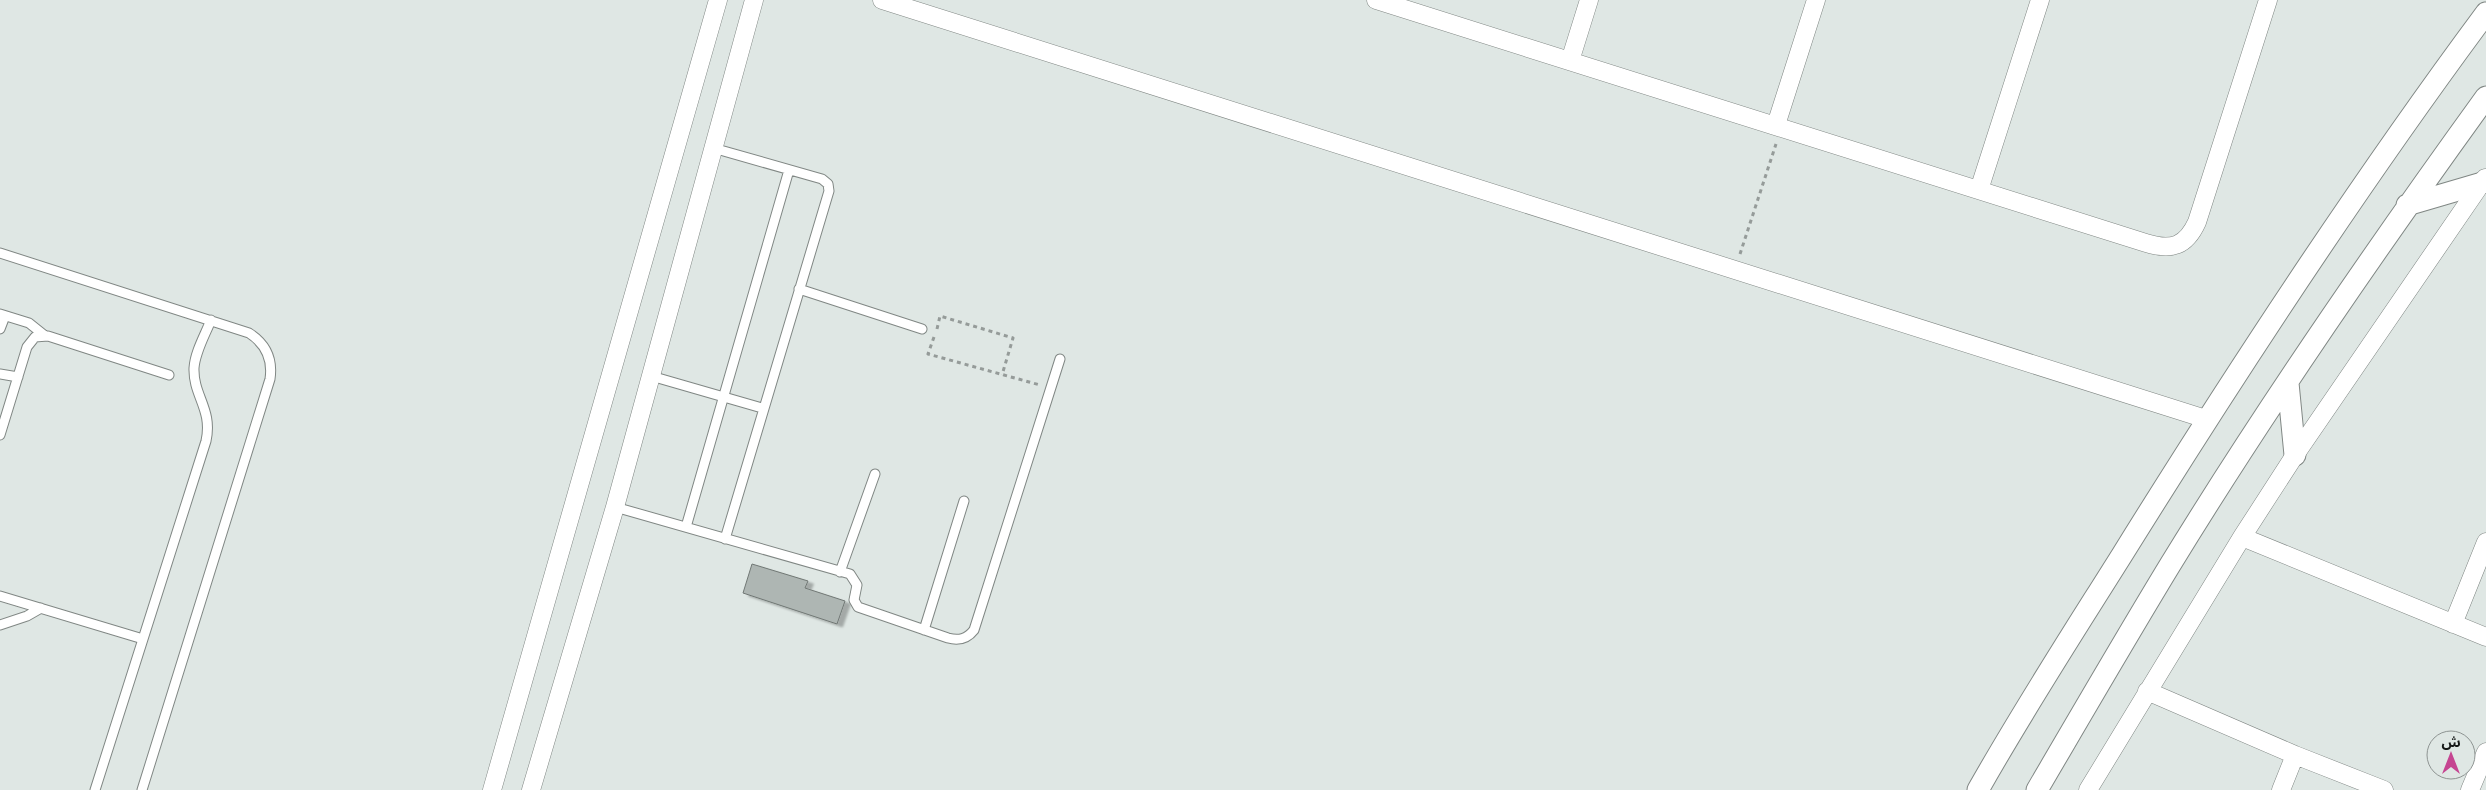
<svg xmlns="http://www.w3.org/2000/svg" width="2486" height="790" font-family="'Roboto Condensed','Noto Sans Arabic',sans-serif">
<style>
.building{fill:#aeb6b3;stroke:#717875;filter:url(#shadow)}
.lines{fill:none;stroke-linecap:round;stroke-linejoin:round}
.service-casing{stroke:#808784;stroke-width:11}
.minor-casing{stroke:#808784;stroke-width:19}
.tertiary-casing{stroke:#808784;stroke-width:23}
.path{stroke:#959b99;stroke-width:3;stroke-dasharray:4 4;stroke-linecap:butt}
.service{stroke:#fff;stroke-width:9}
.minor{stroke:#fff;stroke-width:18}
.tertiary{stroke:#fff;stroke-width:21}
</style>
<defs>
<filter id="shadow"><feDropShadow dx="5.5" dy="3" stdDeviation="1" flood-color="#0004"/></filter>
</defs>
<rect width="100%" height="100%" fill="#dfe7e4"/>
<!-- building -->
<path class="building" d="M 752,564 L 808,581 L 805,588 L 845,601 L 837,624 L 743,593 Z"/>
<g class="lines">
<defs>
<path id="service" d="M 713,148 L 822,179 L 828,184 L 829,191 L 725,539
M 0,253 L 249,333 C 266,344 273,359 270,379 L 142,790
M 799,289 L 922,329
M 0,314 L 29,323 L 44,335
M 0,329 L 5,316
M 0,374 L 18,377
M 651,376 L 762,408
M 0,435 L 27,347 L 35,337 L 48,336 L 169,375
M 615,507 L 850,574 L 857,585 L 854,600 L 858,607 L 948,638 C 959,641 967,639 974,630 L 1060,359
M 686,527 L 789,170
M 840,572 L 875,474
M 0,596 L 143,639
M 0,625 L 27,616 L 41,608
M 924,630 L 964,501
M 95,790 L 206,441 C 213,409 193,396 194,368 C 195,352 205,335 211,320"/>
<path id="minor" d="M 882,0 L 2206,419
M 1376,0 L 2146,243 C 2172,251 2186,246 2197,222 L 2268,0
M 1570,61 L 1589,0
M 1776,125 L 1816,0
M 1979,190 L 2040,0
M 2242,537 L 2486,637
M 2453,624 L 2486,542
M 2147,691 L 2295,755 L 2384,790
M 492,790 L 718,0
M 531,790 L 615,507 L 754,0
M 2088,790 L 2242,537 L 2295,455 L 2485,178
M 2281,790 L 2295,755
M 2470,790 L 2486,752"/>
<path id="tertiary" d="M 2407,205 L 2482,183
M 2288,383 L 2295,455
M 1978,790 C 2023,710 2073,633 2122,555 C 2237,370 2356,188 2486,13
M 2037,790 C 2081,715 2125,639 2170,565 C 2268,405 2376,249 2486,97"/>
</defs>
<!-- service casing -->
<use href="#service" class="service-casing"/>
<!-- minor casing -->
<use href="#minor" class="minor-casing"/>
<!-- tertiary casing -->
<use href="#tertiary" class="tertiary-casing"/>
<!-- path -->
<path class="path" d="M 1740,254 L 1776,144
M 937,329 L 940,316 L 1013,338 L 1002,375
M 934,337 L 928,354 L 1040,385"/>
<!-- service -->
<use href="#service" class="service"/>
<!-- minor -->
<use href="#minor" class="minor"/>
<!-- tertiary -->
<use href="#tertiary" class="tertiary"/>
</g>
<!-- north arrow -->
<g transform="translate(2451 755)"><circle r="24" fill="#dfe7e4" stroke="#8e9492"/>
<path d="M0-4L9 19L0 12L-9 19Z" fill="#c54591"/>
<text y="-8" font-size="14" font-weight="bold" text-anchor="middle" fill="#151817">ش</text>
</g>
</svg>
